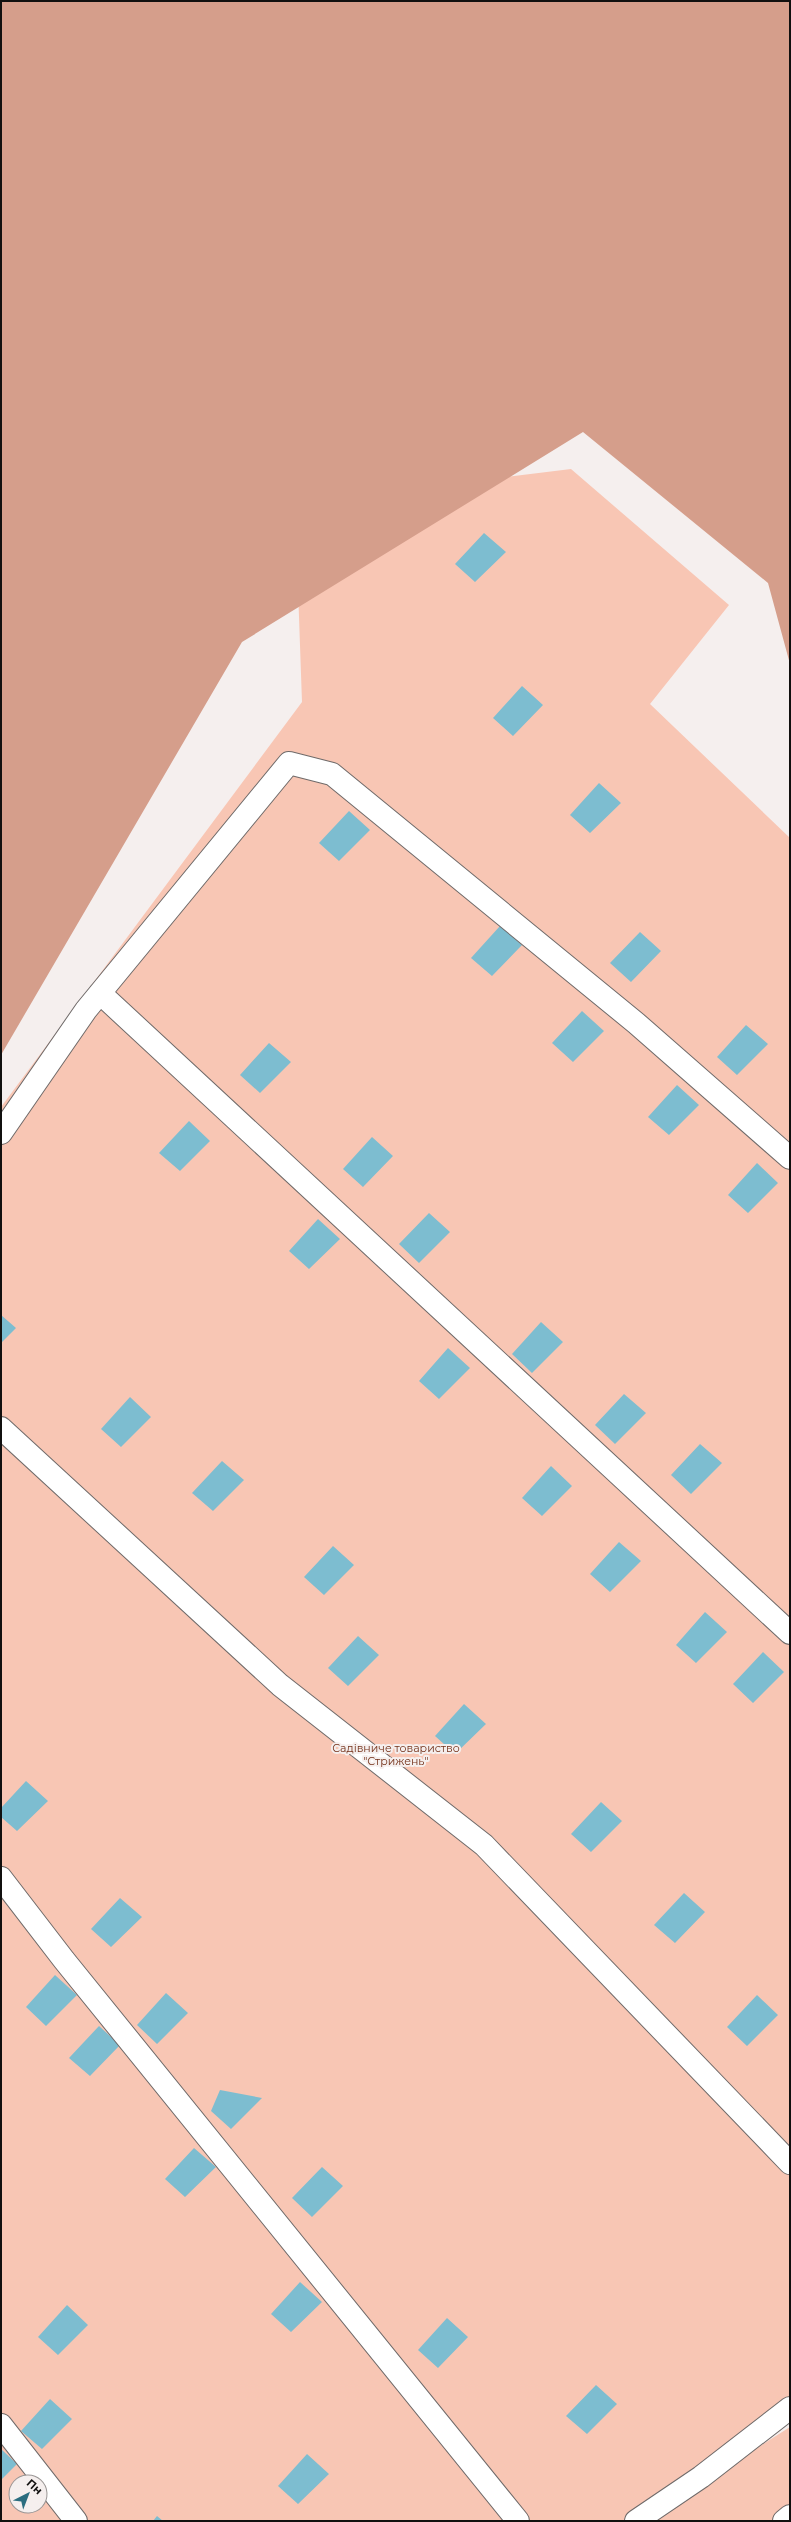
<svg xmlns="http://www.w3.org/2000/svg" width="791" height="2522" font-family="Montserrat,sans-serif">
<style>
.green{fill:#f8c6b4;fill-rule:evenodd}
.forest{fill:#d59e8b}
.building{fill:#7dbdd0}
.lines{fill:none;stroke-linecap:round;stroke-linejoin:round}
.minor-casing{stroke:#6f6a69;stroke-width:24}
.minor{stroke:#fff;stroke-width:22}
.labels{text-anchor:middle;stroke-width:4;stroke-linejoin:round;paint-order:stroke}
.park-label{font-size:11px;fill:#733018;stroke:#f5efee}
</style>
<rect width="100%" height="100%" fill="#f5efee"/>
<!-- green -->
<path class="green" d="M 571,469 L 729,605 L 650,704 L 790,838 L 790,2401 L 631,2521 L 1,2521 L 1,1107 L 302,702 L 295,503 ZM 16,2482 L 40,2482 L 40,2506 L 16,2506 Z
M 790,2427 L 790,2521 L 642,2521 Z"/>
<!-- forest -->
<path class="forest" d="M 1,1 L 790,1 L 790,664 L 768,583 L 583,432 L 242,642 L 1,1055 Z"/>
<!-- building -->
<path class="building" d="M 484,533 L 506,552 L 475,582 L 455,564 Z
M 522,686 L 543,705 L 513,736 L 493,718 Z
M 599,783 L 621,803 L 590,833 L 570,815 Z
M 349,811 L 370,830 L 339,861 L 319,843 Z
M 500,926 L 522,945 L 492,976 L 471,958 Z
M 640,932 L 661,951 L 631,982 L 610,963 Z
M 582,1011 L 604,1031 L 573,1062 L 552,1043 Z
M 746,1025 L 768,1044 L 737,1075 L 717,1057 Z
M 269,1043 L 291,1062 L 260,1093 L 240,1075 Z
M 677,1085 L 699,1105 L 669,1135 L 648,1117 Z
M 189,1121 L 210,1141 L 180,1171 L 159,1153 Z
M 372,1137 L 393,1156 L 363,1187 L 343,1169 Z
M 757,1163 L 778,1183 L 748,1213 L 728,1195 Z
M 429,1213 L 450,1232 L 419,1263 L 399,1244 Z
M 318,1219 L 340,1239 L 309,1269 L 289,1251 Z
M 1,1315 L 16,1328 L 1,1343 Z
M 541,1322 L 563,1342 L 532,1373 L 512,1354 Z
M 448,1348 L 470,1368 L 439,1399 L 419,1381 Z
M 624,1394 L 646,1413 L 615,1444 L 595,1425 Z
M 130,1397 L 151,1417 L 121,1447 L 101,1429 Z
M 700,1444 L 722,1463 L 691,1494 L 671,1475 Z
M 222,1461 L 244,1480 L 213,1511 L 192,1493 Z
M 551,1466 L 572,1486 L 542,1516 L 522,1498 Z
M 619,1542 L 641,1561 L 610,1592 L 590,1574 Z
M 333,1546 L 354,1565 L 324,1595 L 304,1577 Z
M 705,1612 L 727,1632 L 696,1663 L 676,1645 Z
M 358,1636 L 379,1655 L 348,1686 L 328,1668 Z
M 763,1652 L 784,1672 L 753,1703 L 733,1684 Z
M 464,1704 L 486,1724 L 455,1754 L 435,1736 Z
M 26,1781 L 48,1801 L 17,1831 L 1,1817 L 1,1808 Z
M 601,1802 L 622,1821 L 591,1852 L 571,1834 Z
M 684,1893 L 705,1912 L 675,1943 L 654,1925 Z
M 120,1898 L 142,1917 L 111,1947 L 91,1929 Z
M 55,1975 L 77,1995 L 46,2026 L 26,2007 Z
M 166,1993 L 188,2013 L 157,2044 L 137,2025 Z
M 757,1995 L 778,2015 L 747,2046 L 727,2027 Z
M 99,2026 L 120,2045 L 90,2076 L 69,2058 Z
M 220,2090 L 262,2098 L 231,2129 L 211,2111 Z
M 194,2148 L 216,2167 L 185,2197 L 165,2179 Z
M 322,2167 L 343,2186 L 312,2217 L 292,2198 Z
M 300,2282 L 322,2302 L 291,2332 L 271,2314 Z
M 67,2305 L 88,2325 L 58,2355 L 38,2337 Z
M 447,2318 L 468,2337 L 438,2368 L 418,2350 Z
M 596,2385 L 617,2404 L 587,2434 L 566,2416 Z
M 50,2399 L 72,2419 L 42,2449 L 21,2431 Z
M 1,2449 L 17,2464 L 1,2480 Z
M 307,2454 L 329,2474 L 298,2504 L 278,2486 Z
M 157,2516 L 163,2521 L 153,2521 Z"/>
<g class="lines">
<defs>
<path id="minor" d="M 100,993 L 790,1633
M 1,1133 L 86,1010 L 289,763 L 332,774 L 636,1023 L 790,1158
M 1,1428 L 280,1685 L 484,1845 L 790,2163
M 1,1878 L 64,1960 L 518,2521
M 1,2425 L 76,2521
M 636,2521 L 701,2477 L 790,2408
M 784,2521 L 790,2516"/>
</defs>
<!-- minor casing -->
<use href="#minor" class="minor-casing"/>
<!-- minor -->
<use href="#minor" class="minor"/>
</g>
<g class="labels">
<!-- park labels -->
<g class="park-label">
<text x="396" y="1752">Садівниче товариство<tspan x="396" dy="13">"Стрижень"</tspan></text>
</g>
</g>
<!-- border -->
<rect width="791" height="2522" fill="none" stroke="#11100f" stroke-width="4"/>
<!-- north arrow -->
<g transform="translate(28 2494) rotate(42)"><circle r="19" fill="#f5efee" stroke="#9a9695"/>
<path d="M0-3L7 15L0 10L-7 15Z" fill="#2b6d7f"/>
<text y="-6" font-size="11" font-weight="bold" text-anchor="middle" fill="#11100f">Пн</text>
</g>
</svg>
